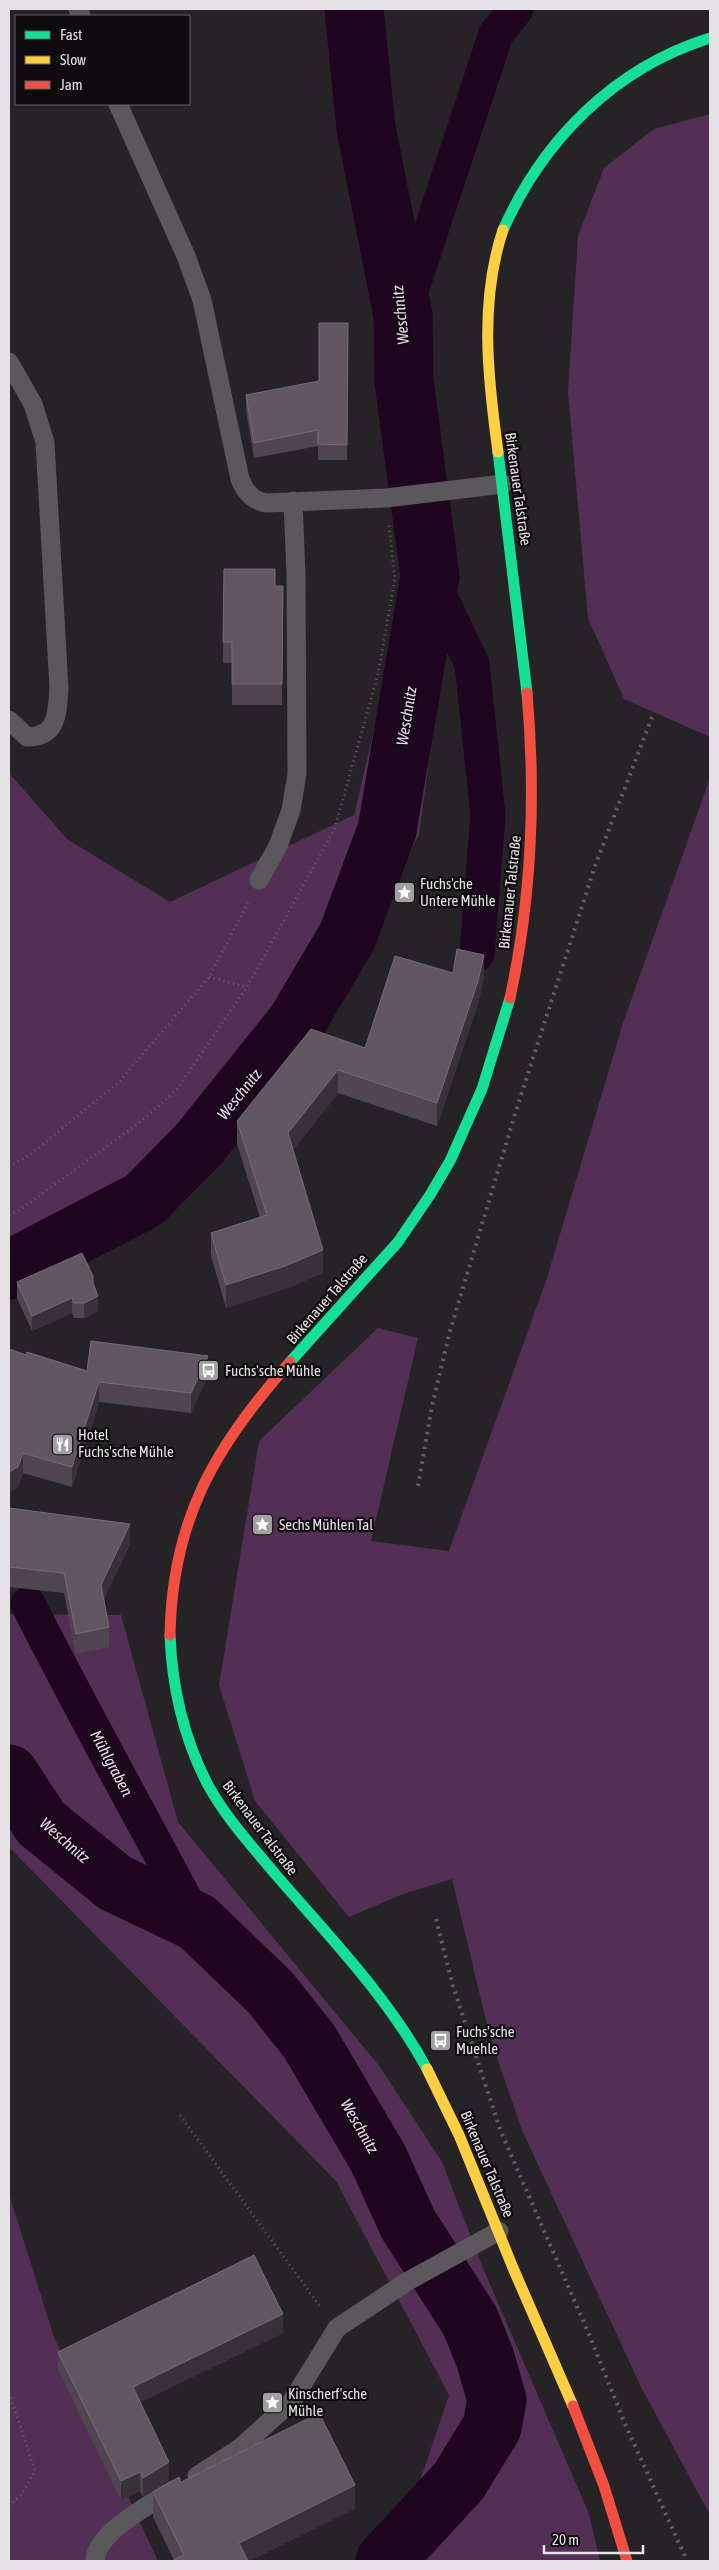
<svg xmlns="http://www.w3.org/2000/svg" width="719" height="2570" font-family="'Asap Condensed',sans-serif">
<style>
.green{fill:#542f55}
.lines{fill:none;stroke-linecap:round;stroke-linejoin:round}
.canal{stroke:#1f0520;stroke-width:35}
.river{stroke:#1f0520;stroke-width:59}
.path{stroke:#626162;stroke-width:3;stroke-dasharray:1 4;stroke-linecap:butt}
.lane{stroke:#5a585a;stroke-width:19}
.fast{stroke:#16e098;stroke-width:11}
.slow{stroke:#ffcf43;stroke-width:11}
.jam{stroke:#f24e42;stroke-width:11}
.rail{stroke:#605e60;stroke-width:4;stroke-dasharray:2.5 5;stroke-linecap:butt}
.wall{fill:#504650}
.shaded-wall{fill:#393139}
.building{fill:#605760;stroke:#756c75}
.labels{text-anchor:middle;stroke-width:4.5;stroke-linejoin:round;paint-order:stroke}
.street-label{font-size:15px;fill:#e5e2e5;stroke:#0e0c0e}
.poi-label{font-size:15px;fill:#e5e2e5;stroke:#0e0c0e;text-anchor:start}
.water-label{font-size:16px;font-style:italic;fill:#f7d4f7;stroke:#0e0c0e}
</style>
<rect width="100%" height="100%" fill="#262326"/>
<!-- green -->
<path class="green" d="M 710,114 L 710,737 L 624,699 L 588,618 L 568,392 L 578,236 L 604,168 L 654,129 Z
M 408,586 L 436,708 L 419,835 L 298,1056 L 156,1197 L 9,1263 L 9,773 L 67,839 L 170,902 L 354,815 Z
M 710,778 L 710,2515 L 641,2387 L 522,2130 L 490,2037 L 452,1879 L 403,1894 L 349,1917 L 255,1801 L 219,1685 L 259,1441 L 378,1328 L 418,1338 L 371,1541 L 449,1551 L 547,1278 L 623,1023 Z
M 9,1614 L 121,1615 L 178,1822 L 380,2067 L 442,2162 L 483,2268 L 589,2514 L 600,2561 L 409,2561 L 419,2484 L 449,2395 L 336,2181 L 9,1847 Z
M 9,2194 L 54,2337 L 158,2561 L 9,2561 Z"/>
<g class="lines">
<!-- canal -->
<path class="canal" d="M 403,315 L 496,34 L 516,9
M 430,576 L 472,664 L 488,815 L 477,954
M 28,1604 C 82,1711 141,1816 197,1922"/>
<!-- river -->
<path class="river" d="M 9,1270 L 144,1200 L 199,1144 L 296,1023 L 347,937 L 387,830 L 430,576 L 404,381 L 403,315 L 366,128 L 354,9
M 9,1774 L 41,1823 L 115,1883 L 197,1922 L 270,1992 L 309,2041 L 378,2158 L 408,2224 L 470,2321 L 485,2358 L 497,2400 L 492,2427 L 459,2481 L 385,2561"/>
<!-- path -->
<path class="path" d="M 209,977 L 247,987 L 335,828 L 378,674 L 395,579 L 389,525
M 9,1166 L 28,1156 L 118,1083 L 209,977 L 248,903
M 9,1215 L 21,1209 L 143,1120 L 177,1089 L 247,987
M 180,2115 L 321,2308
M 9,2393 L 35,2471 L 21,2495 L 9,2506"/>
<!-- lane -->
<path class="lane" d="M 78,9 L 81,16
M 118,104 L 186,256 L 202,300 L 240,479 C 245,492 252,500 266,503 L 386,498 L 503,484
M 9,362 L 33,404 L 45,442 L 59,688 C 57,713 58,737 27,737 L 9,720
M 259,880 L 278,846 L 291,810 L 297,774 L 296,574 L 293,501
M 197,2476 L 240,2448 L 292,2401 L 337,2328 L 408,2281 L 499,2231
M 95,2561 C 95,2533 151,2504 173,2490"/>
<!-- fast -->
<path class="fast" d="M 503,230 C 543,140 614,68 710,38
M 498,452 L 527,693
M 290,1362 L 398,1242 L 430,1195 L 450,1161 L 482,1089 L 510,998
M 170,1635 C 172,1687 184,1739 208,1785 C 226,1818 252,1846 276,1875 C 329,1936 388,1997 427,2069"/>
<!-- slow -->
<path class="slow" d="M 498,452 C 488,379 479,302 503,230
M 427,2069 L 459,2135 L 513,2268 L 573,2406"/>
<!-- jam -->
<path class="jam" d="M 510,998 C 532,897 536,796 527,693
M 170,1635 C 172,1520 215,1446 290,1362
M 573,2406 L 604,2486 L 627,2561"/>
<!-- rail -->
<path class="rail" d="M 418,1486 L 432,1406 L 450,1331 L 515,1114 L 595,866 L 652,717
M 436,1919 L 453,1986 L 501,2132 L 588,2332 L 626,2426 L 687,2561"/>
</g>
<!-- wall -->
<path class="wall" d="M 348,323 L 347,460 L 318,460 L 318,446 L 254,458 L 246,410 L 246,395 L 319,381 Z
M 224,569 L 275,586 L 283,586 L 282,705 L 232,705 L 232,663 L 223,663 Z
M 453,973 L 484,978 L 478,1004 L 437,1126 L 338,1093 L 293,1150 L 323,1273 L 285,1289 L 226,1308 L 211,1256 L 211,1233 L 260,1217 L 237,1144 L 237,1121 L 365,1048 Z
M 17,1282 L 93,1283 L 98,1311 L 84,1318 L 74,1318 L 72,1313 L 32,1331 L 17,1298 Z
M 9,1349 L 26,1355 L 87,1371 L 208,1376 L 191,1413 L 99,1402 L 72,1487 L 23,1473 L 18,1487 L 9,1492 Z
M 9,1508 L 130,1544 L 104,1599 L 109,1627 L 109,1647 L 76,1654 L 64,1593 L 9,1587 Z
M 283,2333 L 140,2402 L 169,2481 L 143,2497 L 140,2491 L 121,2500 L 58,2370 L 58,2352 Z
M 181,2482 L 355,2509 L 174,2560 L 153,2517 L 153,2492 Z"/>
<!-- shaded-wall -->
<path class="shaded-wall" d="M 484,955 L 484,978 L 478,1004 L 437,1126 L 437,1103 Z
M 338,1070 L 338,1093 L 288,1156 L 288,1133 Z
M 323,1250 L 323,1273 L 285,1289 L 226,1308 L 226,1285 Z
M 98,1296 L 98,1311 L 84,1318 L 84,1303 Z
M 72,1298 L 72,1313 L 32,1331 L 32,1316 Z
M 208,1356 L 208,1376 L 191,1413 L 191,1393 Z
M 99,1382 L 99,1402 L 72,1487 L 72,1467 Z
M 23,1453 L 23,1473 L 18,1487 L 9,1492 L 9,1472 Z
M 130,1524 L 130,1544 L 101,1605 L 101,1585 Z
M 283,2314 L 283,2333 L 133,2406 L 133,2387 Z
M 169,2462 L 169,2481 L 143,2497 L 143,2478 Z
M 140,2472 L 140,2491 L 121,2500 L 121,2481 Z
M 355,2485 L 355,2509 L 250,2561 L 239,2561 L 239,2543 Z"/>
<!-- building -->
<path class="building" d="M 319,323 L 348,323 L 347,445 L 318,444 L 318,430 L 254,443 L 246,395 L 319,381 Z
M 224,569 L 275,569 L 275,586 L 283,586 L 282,684 L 232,684 L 232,642 L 223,642 Z
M 457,949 L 484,955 L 478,981 L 437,1103 L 338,1070 L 288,1133 L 323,1250 L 285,1266 L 226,1285 L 211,1233 L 267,1215 L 237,1121 L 311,1029 L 365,1048 L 395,956 L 453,973 Z
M 82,1253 L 93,1276 L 93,1283 L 98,1296 L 84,1303 L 74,1303 L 72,1298 L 32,1316 L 17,1282 Z
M 91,1341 L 208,1356 L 191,1393 L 99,1382 L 72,1467 L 23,1453 L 18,1467 L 9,1472 L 9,1349 L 26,1355 L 27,1352 L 87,1371 Z
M 9,1508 L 130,1524 L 101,1585 L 109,1627 L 76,1634 L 64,1573 L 9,1567 Z
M 254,2255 L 283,2314 L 133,2387 L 169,2462 L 143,2478 L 140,2472 L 121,2481 L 58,2352 Z
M 319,2413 L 355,2485 L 239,2543 L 248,2561 L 172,2561 L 184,2555 L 153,2492 L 179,2477 L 181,2482 Z"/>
<!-- icons -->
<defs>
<symbol id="sight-square" viewBox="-11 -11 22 22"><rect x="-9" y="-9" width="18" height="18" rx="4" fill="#a29fa2" stroke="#0e0c0e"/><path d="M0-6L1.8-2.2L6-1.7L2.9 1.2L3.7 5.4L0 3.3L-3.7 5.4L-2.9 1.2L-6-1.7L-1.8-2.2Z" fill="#fff"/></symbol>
<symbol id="bus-square" viewBox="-11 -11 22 22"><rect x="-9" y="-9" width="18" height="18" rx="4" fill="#a29fa2" stroke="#0e0c0e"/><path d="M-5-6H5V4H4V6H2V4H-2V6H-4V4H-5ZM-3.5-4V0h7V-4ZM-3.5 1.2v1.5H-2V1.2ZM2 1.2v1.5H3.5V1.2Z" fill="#fff"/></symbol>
<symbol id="restaurant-square" viewBox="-11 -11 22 22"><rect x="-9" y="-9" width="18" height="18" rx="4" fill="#a29fa2" stroke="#0e0c0e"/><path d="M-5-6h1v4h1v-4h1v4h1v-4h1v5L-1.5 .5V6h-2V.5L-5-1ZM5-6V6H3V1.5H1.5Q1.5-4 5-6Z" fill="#fff"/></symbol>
</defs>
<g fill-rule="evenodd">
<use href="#sight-square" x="392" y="880" width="25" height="25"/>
<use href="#bus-square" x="196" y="1358" width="25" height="25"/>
<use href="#restaurant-square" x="50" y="1432" width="25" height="25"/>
<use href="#sight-square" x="250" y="1512" width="25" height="25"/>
<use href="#bus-square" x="428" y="2028" width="25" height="25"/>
<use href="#sight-square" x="260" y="2390" width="25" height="25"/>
</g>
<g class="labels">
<!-- street labels -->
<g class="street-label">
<text transform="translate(518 489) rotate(82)" y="5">Birkenauer Talstraße</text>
<text transform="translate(510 892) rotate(-84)" y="5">Birkenauer Talstraße</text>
<text transform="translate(327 1299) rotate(-49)" y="5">Birkenauer Talstraße</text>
<text transform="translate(260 1828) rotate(53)" y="5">Birkenauer Talstraße</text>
<text transform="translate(487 2164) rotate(67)" y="5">Birkenauer Talstraße</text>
</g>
<!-- poi labels -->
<g class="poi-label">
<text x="420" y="889">Fuchs'che<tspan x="420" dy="17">Untere Mühle</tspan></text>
<text x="225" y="1376">Fuchs'sche Mühle</text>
<text x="78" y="1440">Hotel<tspan x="78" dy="17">Fuchs'sche Mühle</tspan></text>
<text x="279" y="1530">Sechs Mühlen Tal</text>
<text x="456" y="2037">Fuchs'sche<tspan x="456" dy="17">Muehle</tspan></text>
<text x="288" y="2399">Kinscherf'sche<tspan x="288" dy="17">Mühle</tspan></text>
</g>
<!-- water labels -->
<g class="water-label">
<text transform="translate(400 315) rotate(-96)" y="6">Weschnitz</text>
<text transform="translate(406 716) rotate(-81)" y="6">Weschnitz</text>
<text transform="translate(239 1094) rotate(-51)" y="6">Weschnitz</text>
<text transform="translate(112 1763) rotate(62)" y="6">Mühlgraben</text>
<text transform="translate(65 1840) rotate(41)" y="6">Weschnitz</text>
<text transform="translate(360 2126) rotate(60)" y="6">Weschnitz</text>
</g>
</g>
<!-- border -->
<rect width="719" height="2570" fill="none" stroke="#e5e2e5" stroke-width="20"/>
<!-- legend -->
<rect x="15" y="15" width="175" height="90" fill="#0e0c0e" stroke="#646264"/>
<rect x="25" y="31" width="25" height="8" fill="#16e098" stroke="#646264"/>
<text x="60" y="40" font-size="15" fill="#e5e2e5">Fast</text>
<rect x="25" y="56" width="25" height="8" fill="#ffcf43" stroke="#646264"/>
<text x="60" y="65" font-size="15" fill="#e5e2e5">Slow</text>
<rect x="25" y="81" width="25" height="8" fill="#f24e42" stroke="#646264"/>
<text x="60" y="90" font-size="15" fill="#e5e2e5">Jam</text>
<!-- scale -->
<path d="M544 2545v8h99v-8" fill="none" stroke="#e5e2e5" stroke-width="2.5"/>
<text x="552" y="2545" font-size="15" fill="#e5e2e5" stroke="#0e0c0e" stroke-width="4" paint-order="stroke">20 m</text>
</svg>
